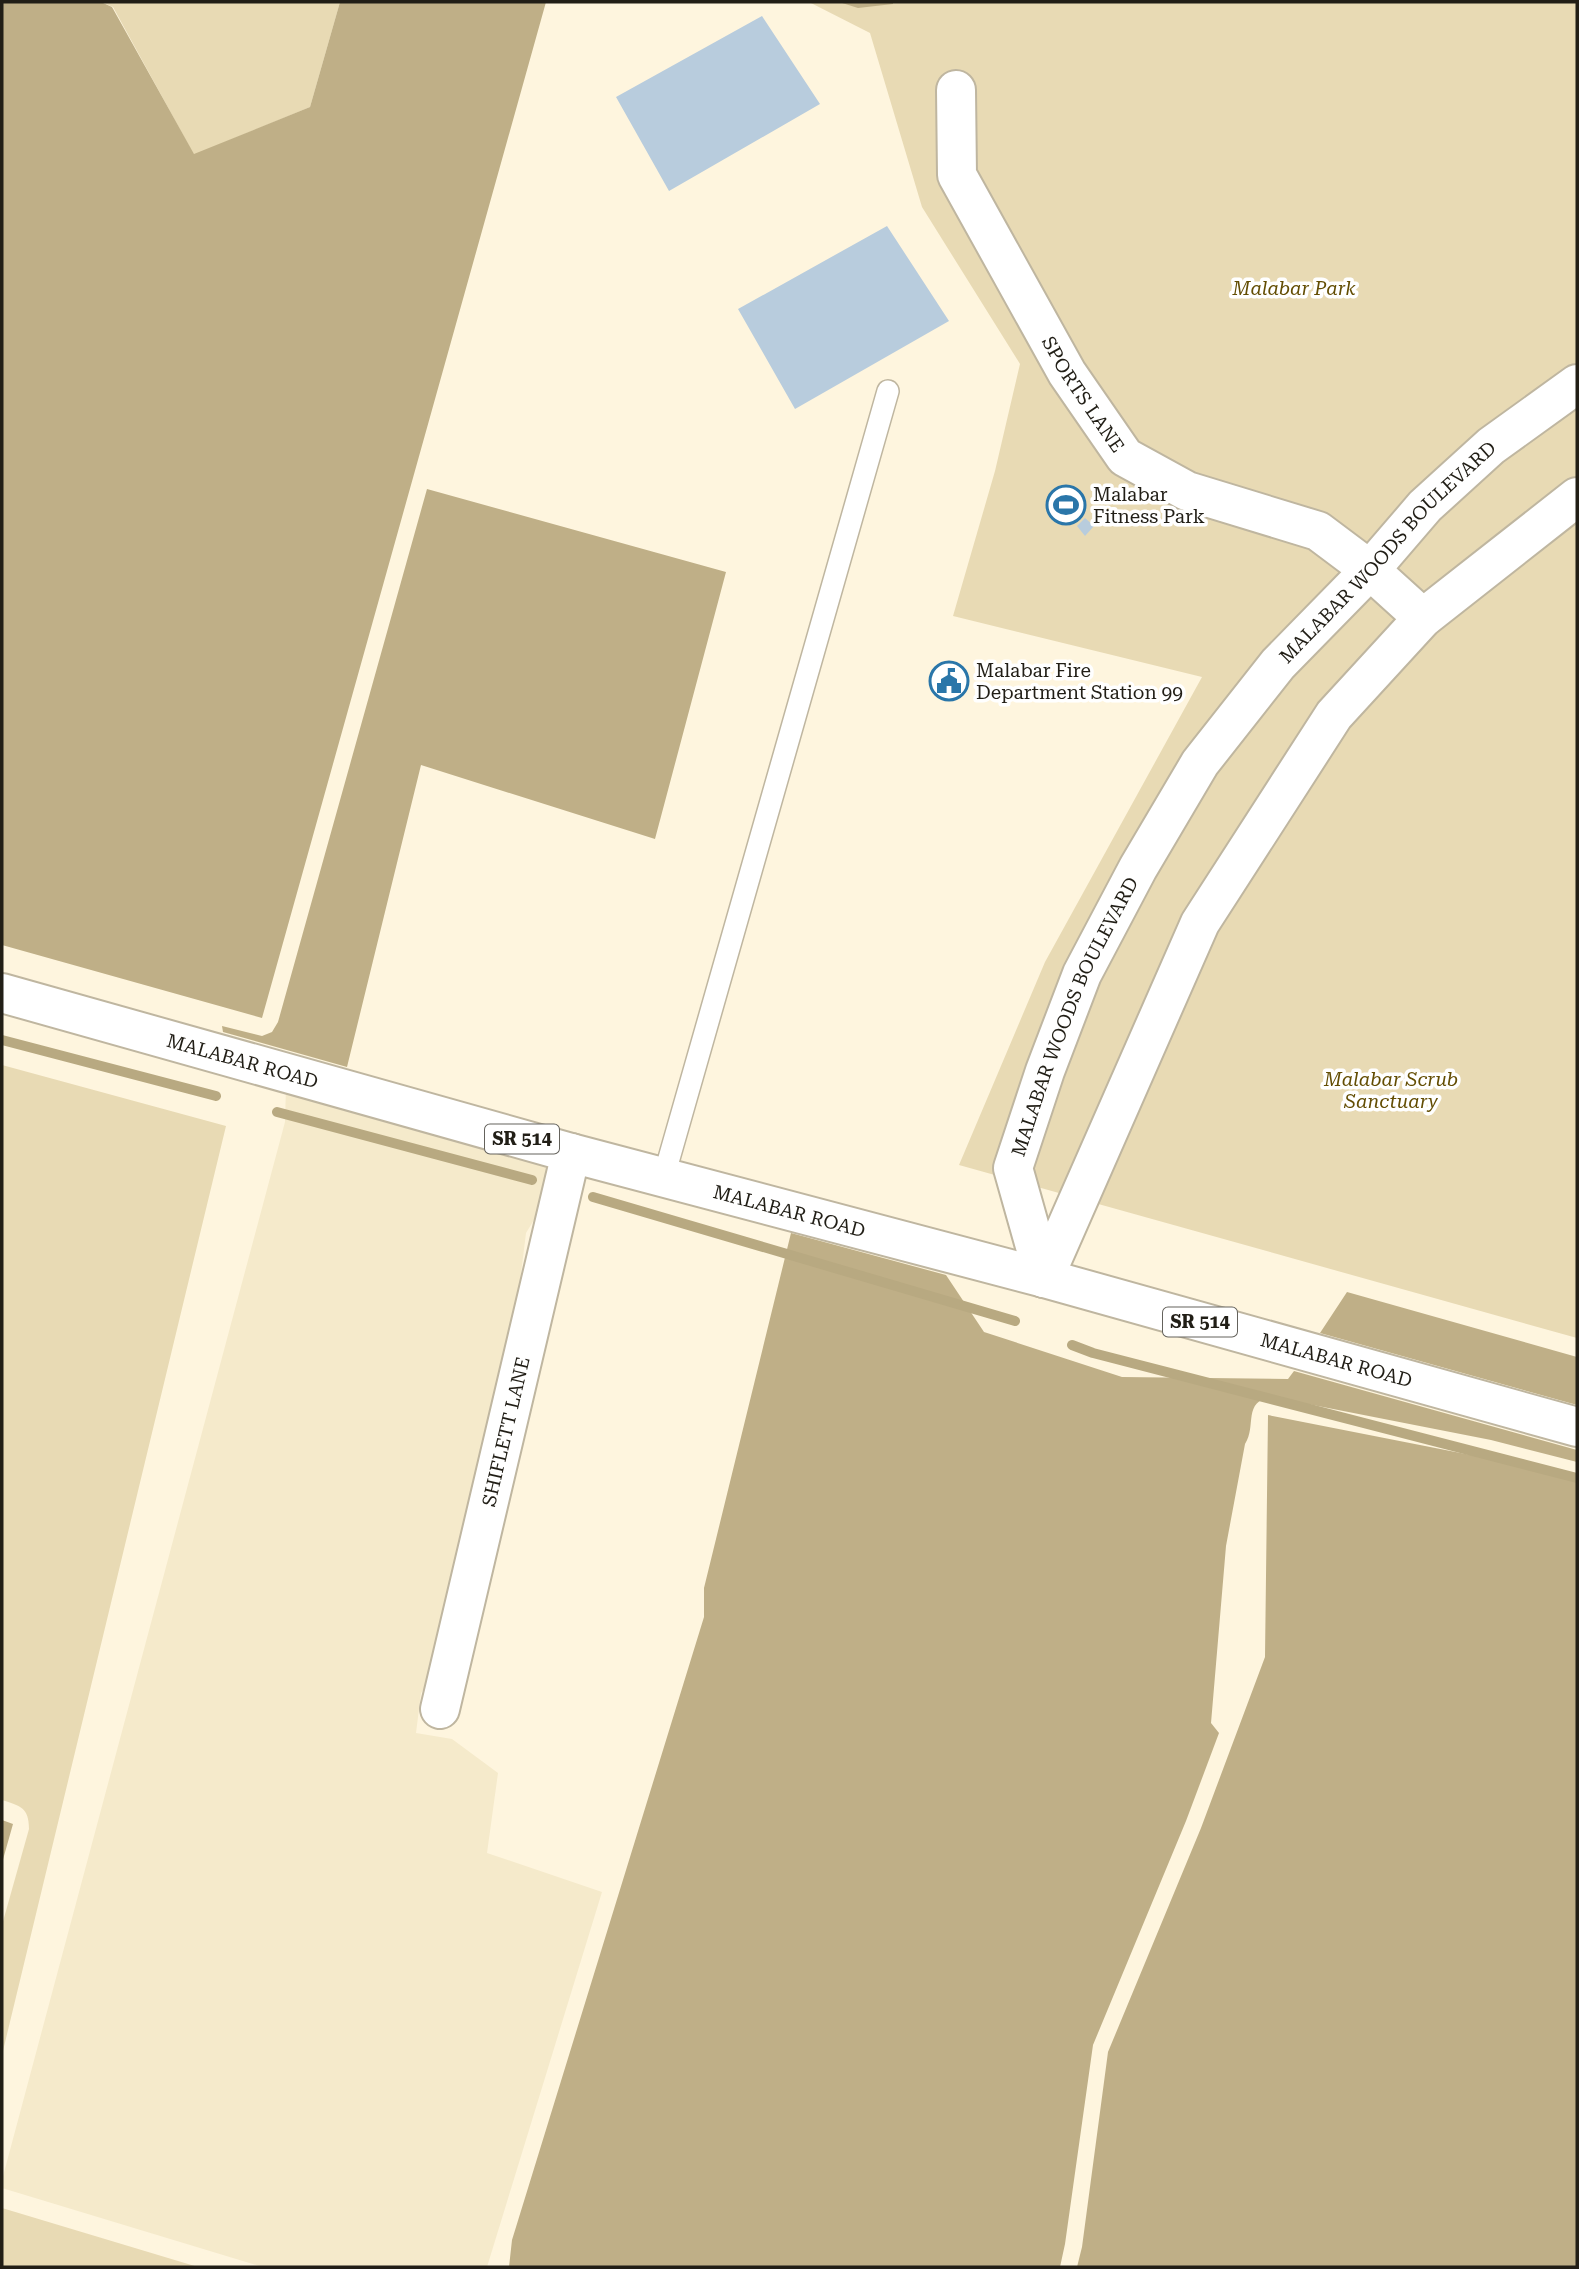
<svg xmlns="http://www.w3.org/2000/svg" width="1579" height="2269" font-family="'Roboto Serif',serif">
<style>
.built{fill:#f5eacb}
.green{fill:#e8dab4}
.forest{fill:#bfaf87}
.lines{fill:none;stroke-linecap:round;stroke-linejoin:round}
.stream{stroke:#b8a981;stroke-width:10}
.building{fill:#b8ccdd}
.lane-casing{stroke:#bfb6a0;stroke-width:24}
.street-casing{stroke:#bfb6a0;stroke-width:42}
.primary-casing{stroke:#bfb6a0;stroke-width:42}
.lane{stroke:#fff;stroke-width:21}
.street{stroke:#fff;stroke-width:38}
.primary{stroke:#fff;stroke-width:38}
.labels{text-anchor:middle;stroke-width:7;stroke-linejoin:round;paint-order:stroke}
.shield{fill:#fff;stroke:#64625c;stroke-width:2}
.shield-label{font-size:18px;font-weight:bold;fill:#211e16}
.park-label{font-size:19px;font-style:italic;fill:#634d03;stroke:#fff}
.street-label{font-size:19px;fill:#211e16;stroke:#fff}
.poi-label{font-size:19px;fill:#211e16;stroke:#fff;text-anchor:start}
</style>
<rect width="100%" height="100%" fill="#fef5de"/>
<!-- built -->
<path class="built" d="M 286,1087 L 533,1155 L 547,1169 L 543,1205 L 526,1233 L 511,1354 L 440,1665 L 421,1693 L 416,1733 L 452,1739 L 498,1773 L 487,1853 L 602,1892 L 487,2267 L 263,2267 L 2,2188 L 2,2180 L 285,1122 Z"/>
<!-- green -->
<path class="green" d="M 101,2 L 340,2 L 310,107 L 194,155 L 113,7 Z
M 809,2 L 1577,2 L 1577,1338 L 959,1165 L 1045,962 L 1202,677 L 953,616 L 995,471 L 1020,364 L 922,207 L 870,33 Z
M 2,1065 L 226,1126 L 2,2055 L 2,1925 L 29,1829 C 29,1807 20,1806 2,1800 Z
M 2,2208 L 198,2267 L 2,2267 Z"/>
<!-- forest -->
<path class="forest" d="M 2,2 L 101,2 L 112,7 L 194,154 L 310,107 L 340,2 L 546,2 L 262,1018 L 2,945 Z
M 839,2 L 893,2 L 893,4 L 858,8 Z
M 427,489 L 726,572 L 655,839 L 421,765 L 347,1067 L 223,1032 L 222,1026 L 262,1036 L 272,1032 L 278,1022 Z
M 791,1233 L 946,1275 L 984,1332 L 1122,1377 L 1288,1379 L 1294,1371 L 1577,1450 L 1577,1462 L 1491,1440 L 1272,1397 C 1242,1401 1257,1426 1245,1444 L 1226,1546 L 1211,1723 L 1219,1733 L 1186,1821 L 1093,2045 L 1065,2244 L 1060,2267 L 509,2267 L 512,2240 L 704,1617 L 704,1588 Z
M 1347,1292 L 1577,1357 L 1577,1405 L 1320,1333 Z
M 1268,1415 L 1486,1458 L 1577,1481 L 1577,2267 L 1077,2267 L 1082,2247 L 1108,2052 L 1201,1828 L 1265,1657 Z
M 2,1820 L 13,1824 L 2,1863 Z"/>
<g class="lines">
<!-- stream -->
<path class="stream" d="M 2,1040 L 216,1096
M 277,1112 L 532,1180
M 593,1197 L 1015,1321
M 1072,1345 L 1093,1353 L 1577,1478"/>
</g>
<!-- building -->
<path class="building" d="M 762,16 L 820,104 L 669,191 L 616,97 Z
M 887,226 L 949,321 L 795,409 L 738,309 Z
M 1085,518 L 1094,526 L 1085,536 L 1077,526 Z"/>
<g class="lines">
<defs>
<path id="lane" d="M 664,1176 L 888,391"/>
<g id="street">
<path id="s1" d="M 956,90 L 957,175 L 1067,373 L 1125,457 L 1187,491 L 1318,531 L 1370,570 L 1423,618"/>
<path id="s2" d="M 1044,1278 L 1013,1168 L 1045,1071 L 1082,974 L 1138,868 L 1200,763 L 1278,664 L 1370,570 L 1425,506 L 1491,446 L 1577,384"/>
<path d="M 1044,1278 L 1200,923 L 1334,715 L 1423,618 L 1577,497"/>
<path id="s3" d="M 440,1709 L 571,1153"/>
</g>
<g id="primary">
<path id="s4" d="M 2,993 L 571,1153 L 1044,1278 L 1577,1427"/>
</g>
</defs>
<!-- lane casing -->
<use href="#lane" class="lane-casing"/>
<!-- street casing -->
<use href="#street" class="street-casing"/>
<!-- primary casing -->
<use href="#primary" class="primary-casing"/>
<!-- lane -->
<use href="#lane" class="lane"/>
<!-- street -->
<use href="#street" class="street"/>
<!-- primary -->
<use href="#primary" class="primary"/>
</g>
<!-- icons -->
<defs>
<symbol id="stadium-ring" viewBox="-11 -11 22 22"><circle r="9.5" fill="#fff" stroke="#2a76a9" stroke-width="1.5"/><path d="M0-5a6.5 5 0 1 0 0 10a6.5 5 0 1 0 0-10ZM-3.5-1.8h7v3.6h-7Z" fill="#2a76a9"/></symbol>
<symbol id="civic-ring" viewBox="-11 -11 22 22"><circle r="9.5" fill="#fff" stroke="#2a76a9" stroke-width="1.5"/><path d="M-.6-6.5H3V-4.5H.6V-3L4-1V1h2V6H-6V1h2V-1L-.6-3ZM-1.2 2.5V6h2.4V2.5Z" fill="#2a76a9"/></symbol>
</defs>
<g fill-rule="evenodd">
<use href="#stadium-ring" x="1044" y="483" width="44" height="44"/>
<use href="#civic-ring" x="927" y="659" width="44" height="44"/>
</g>
<g class="labels">
<!-- shield labels -->
<g class="shield">
<rect x="485" y="1124.5" width="74" height="29" rx="5"/>
<rect x="1163" y="1307.5" width="74" height="29" rx="5"/>
</g>
<g class="shield-label">
<text x="522" y="1145">SR 514</text>
<text x="1200" y="1328">SR 514</text>
</g>
<!-- park labels -->
<g class="park-label">
<text x="1294" y="295">Malabar Park</text>
<text x="1391" y="1086">Malabar Scrub<tspan x="1391" dy="22">Sanctuary</tspan></text>
</g>
<!-- street labels -->
<g class="street-label">
<text dy="7" stroke="none"><textPath href="#s1" startOffset="338">SPORTS LANE</textPath></text>
<text dy="7" stroke="none"><textPath href="#s2" startOffset="845">MALABAR WOODS BOULEVARD</textPath></text>
<text dy="7" stroke="none"><textPath href="#s2" startOffset="278">MALABAR WOODS BOULEVARD</textPath></text>
<text dy="7" stroke="none"><textPath href="#s4" startOffset="250">MALABAR ROAD</textPath></text>
<text dy="7" stroke="none"><textPath href="#s4" startOffset="817">MALABAR ROAD</textPath></text>
<text dy="7" stroke="none"><textPath href="#s4" startOffset="1384">MALABAR ROAD</textPath></text>
<text dy="7" stroke="none"><textPath href="#s3" startOffset="285">SHIFLETT LANE</textPath></text>
</g>
<!-- poi labels -->
<g class="poi-label">
<text x="1093" y="501">Malabar<tspan x="1093" dy="22">Fitness Park</tspan></text>
<text x="976" y="677">Malabar Fire<tspan x="976" dy="22">Department Station 99</tspan></text>
</g>
</g>
<!-- border -->
<rect width="1579" height="2269" fill="none" stroke="#211e16" stroke-width="7"/>
</svg>
